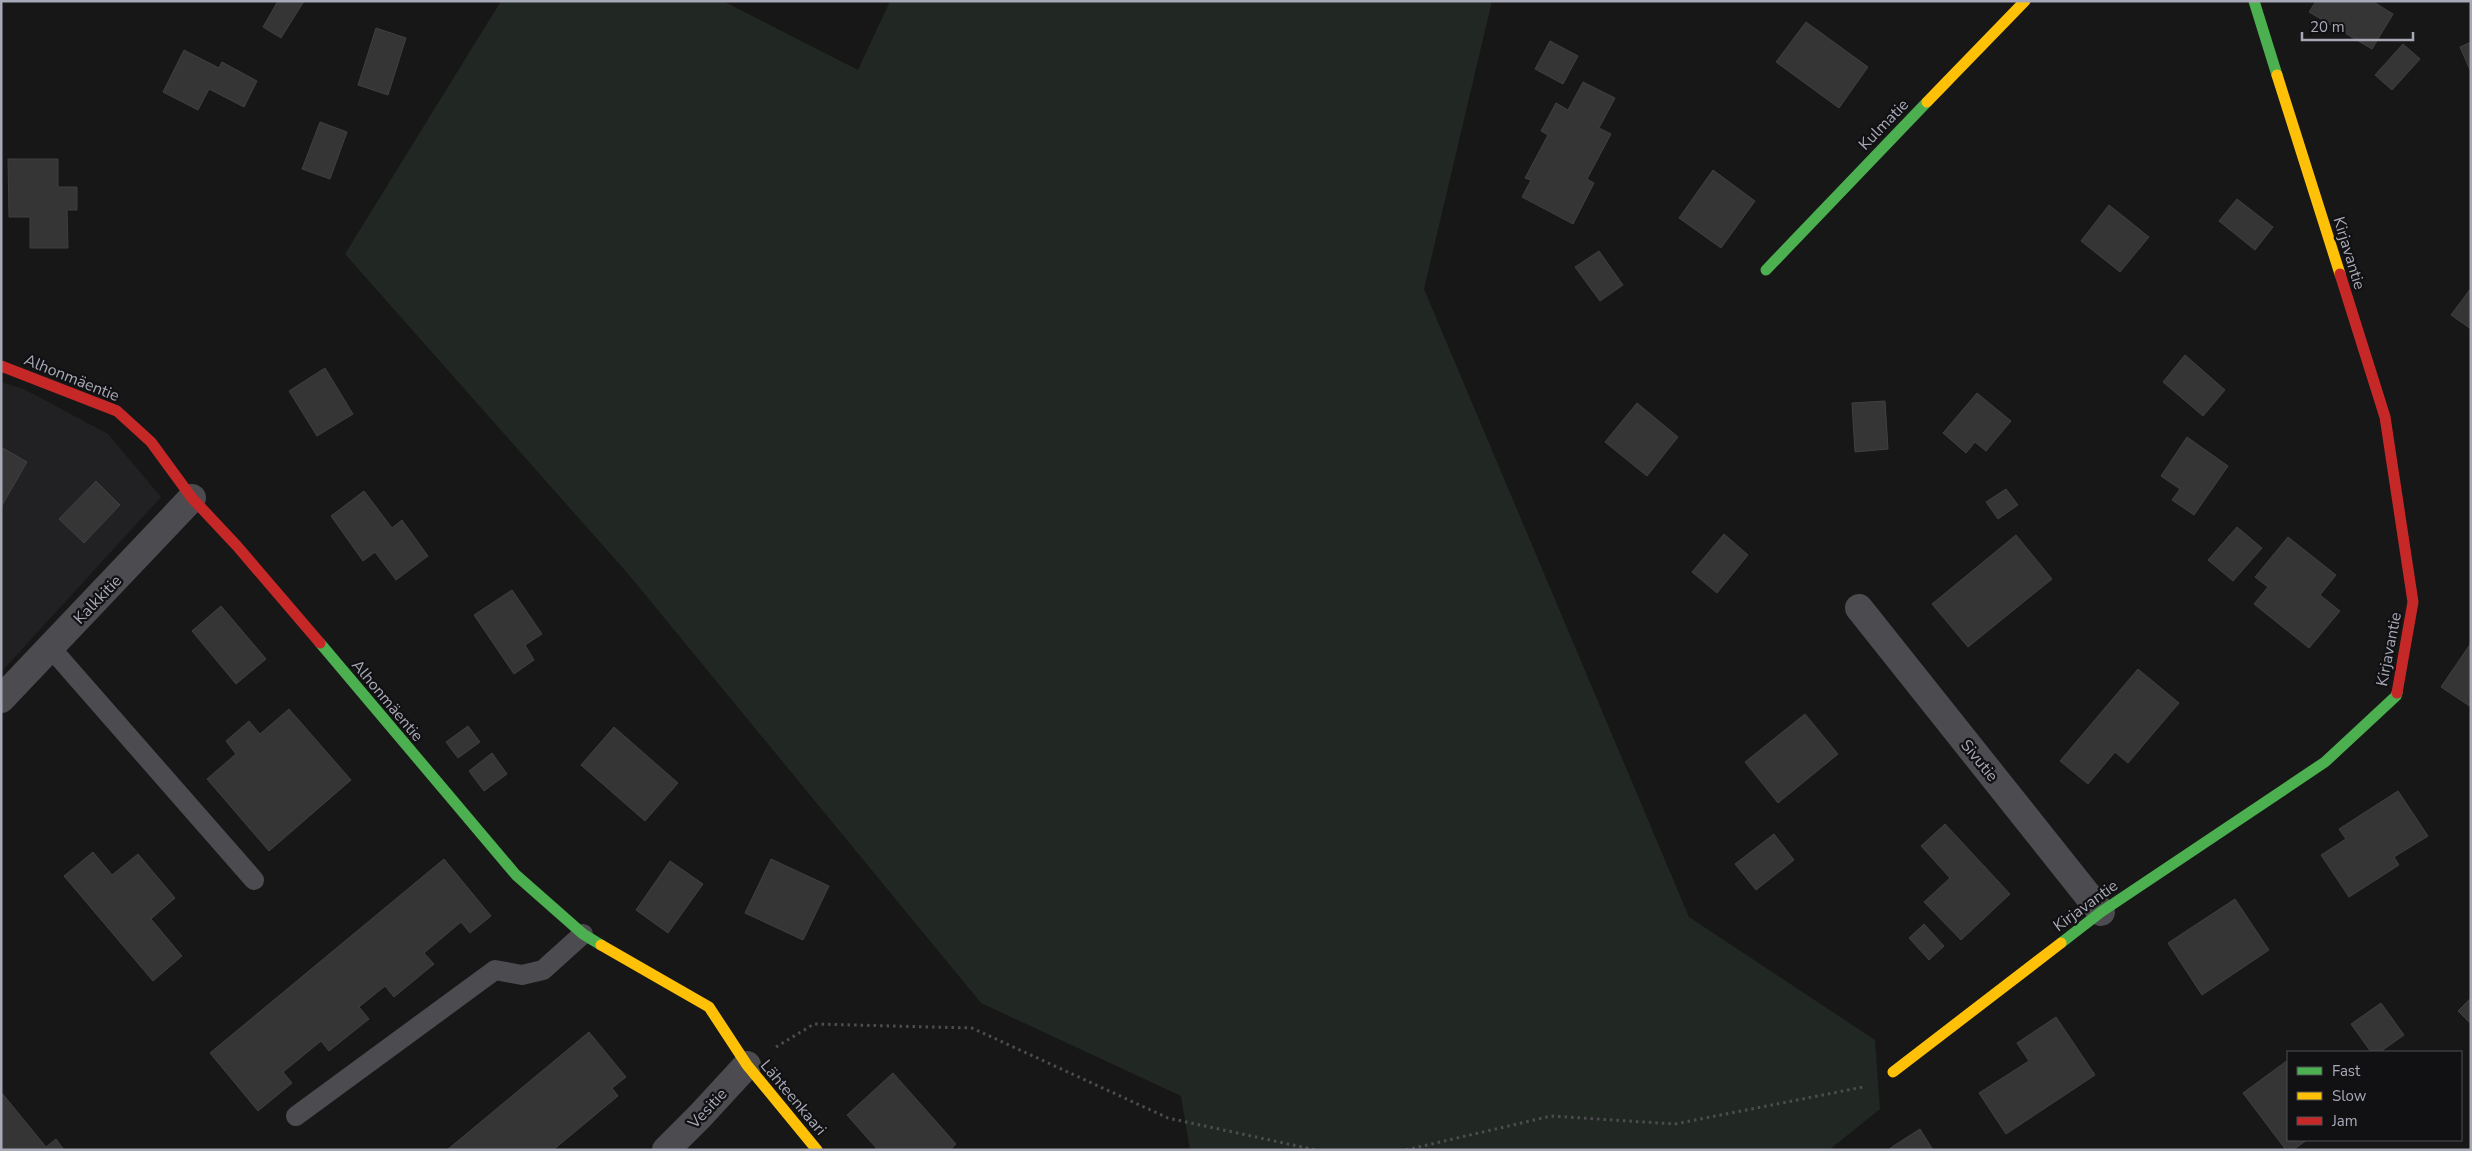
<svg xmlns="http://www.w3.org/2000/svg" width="2472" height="1151" font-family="'Nunito Sans',sans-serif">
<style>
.built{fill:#212123}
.green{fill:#212722}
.building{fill:#353536;stroke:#403f43}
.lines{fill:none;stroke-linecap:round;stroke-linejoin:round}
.path{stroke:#4d4d51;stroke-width:3;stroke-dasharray:2.5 4;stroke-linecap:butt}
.lane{stroke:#4b4b50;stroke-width:20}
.street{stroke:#4b4b50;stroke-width:28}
.fast{stroke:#4caf50;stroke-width:11}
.slow{stroke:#ffc107;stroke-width:11}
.jam{stroke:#c62828;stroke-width:11}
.labels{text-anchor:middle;stroke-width:4.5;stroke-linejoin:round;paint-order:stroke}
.street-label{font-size:16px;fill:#a8a9b7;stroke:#111113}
</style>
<rect width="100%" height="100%" fill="#171717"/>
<!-- built -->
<path class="built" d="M 1,382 L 24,389 L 108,434 L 161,497 L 1,672 Z"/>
<!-- green -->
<path class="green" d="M 501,1 L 723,1 L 858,70 L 890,1 L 1492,1 L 1424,289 L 1689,917 L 1875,1040 L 1880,1109 L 1829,1150 L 1190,1150 L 1181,1096 L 981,1003 L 629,575 L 345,254 Z"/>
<!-- building -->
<path class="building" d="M 278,1 L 304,1 L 281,38 L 263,27 Z
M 2316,1 L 2372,1 L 2393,14 L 2372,49 L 2309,12 Z
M 1806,22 L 1868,67 L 1839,108 L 1776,62 Z
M 376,28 L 406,38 L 388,95 L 358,85 Z
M 1550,41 L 1578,56 L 1563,84 L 1535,69 Z
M 2471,42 L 2471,72 L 2460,47 Z
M 2403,44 L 2420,59 L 2392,90 L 2375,75 Z
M 184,50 L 219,68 L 222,62 L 257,81 L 244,107 L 209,89 L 198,110 L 163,92 Z
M 1583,82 L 1615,98 L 1599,128 L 1611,134 L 1587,179 L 1594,183 L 1573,224 L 1522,197 L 1531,180 L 1525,178 L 1548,135 L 1541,131 L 1556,103 L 1568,110 Z
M 320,122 L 347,132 L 330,179 L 302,169 Z
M 8,159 L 58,159 L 58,187 L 77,187 L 77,210 L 67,210 L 68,248 L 30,248 L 30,217 L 9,217 Z
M 1713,170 L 1755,201 L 1721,248 L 1679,218 Z
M 2237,199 L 2273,227 L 2255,250 L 2219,221 Z
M 2109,205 L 2149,237 L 2120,272 L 2081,241 Z
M 1599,251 L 1623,285 L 1600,301 L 1575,267 Z
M 2471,288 L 2471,329 L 2451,315 Z
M 2185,355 L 2225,390 L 2203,416 L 2163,382 Z
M 325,368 L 353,414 L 317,436 L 289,391 Z
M 1977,393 L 2011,421 L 1986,451 L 1975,442 L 1966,453 L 1943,433 Z
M 1885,401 L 1888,449 L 1855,452 L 1852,403 Z
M 1637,403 L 1678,437 L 1647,476 L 1605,442 Z
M 2187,437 L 2228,466 L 2194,515 L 2172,500 L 2180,489 L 2161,476 Z
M 1,447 L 27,462 L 1,507 Z
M 96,481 L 120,505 L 84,543 L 59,519 Z
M 2006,489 L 2018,505 L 1998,519 L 1986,502 Z
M 364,491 L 392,528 L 402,520 L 428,556 L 396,580 L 375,552 L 363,561 L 331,516 Z
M 2237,527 L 2262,548 L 2233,581 L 2208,560 Z
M 1724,534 L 1748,555 L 1717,593 L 1692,572 Z
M 2016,535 L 2052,579 L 1968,647 L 1932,604 Z
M 2288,537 L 2336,575 L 2320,595 L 2340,611 L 2309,648 L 2254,604 L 2268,587 L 2255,577 Z
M 512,590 L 542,634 L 525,645 L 534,660 L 514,674 L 474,615 Z
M 221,606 L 266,659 L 236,684 L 192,631 Z
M 2471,643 L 2471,707 L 2441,687 Z
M 2138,669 L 2179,703 L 2128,763 L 2115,752 L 2088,784 L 2060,761 Z
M 289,709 L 351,780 L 269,851 L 207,779 L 236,754 L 226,741 L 249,721 L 260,734 Z
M 1805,714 L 1838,754 L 1778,803 L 1745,762 Z
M 468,726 L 480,742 L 458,758 L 446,742 Z
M 614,727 L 678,783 L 645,821 L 581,765 Z
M 492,753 L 507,774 L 484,791 L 469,771 Z
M 2398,791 L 2428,836 L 2394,857 L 2399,865 L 2349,897 L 2321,855 L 2346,839 L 2339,829 Z
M 1945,824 L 2010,894 L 1961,940 L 1924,902 L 1950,878 L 1921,846 Z
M 1774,834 L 1794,860 L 1756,890 L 1735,864 Z
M 93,852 L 112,875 L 138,854 L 175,898 L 151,919 L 182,956 L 153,981 L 64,876 Z
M 444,859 L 491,916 L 470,933 L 461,922 L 424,953 L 434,964 L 394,997 L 385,986 L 359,1007 L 369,1019 L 329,1051 L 321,1041 L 283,1072 L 292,1083 L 258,1111 L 210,1053 Z
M 771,859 L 829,886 L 803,940 L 745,913 Z
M 670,861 L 703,884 L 668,933 L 636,910 Z
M 2235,899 L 2269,950 L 2202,995 L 2168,943 Z
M 1924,924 L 1944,946 L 1929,960 L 1909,938 Z
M 2471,998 L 2471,1024 L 2458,1011 Z
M 2381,1003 L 2404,1035 L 2380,1052 L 2371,1052 L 2351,1024 Z
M 2056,1017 L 2095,1075 L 2006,1134 L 1979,1093 L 2029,1061 L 2017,1043 Z
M 589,1032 L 626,1077 L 612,1088 L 618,1096 L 553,1150 L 447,1150 Z
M 2288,1060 L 2288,1140 L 2307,1140 L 2293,1150 L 2286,1150 L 2243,1093 Z
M 893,1073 L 956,1144 L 950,1150 L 878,1150 L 847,1115 Z
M 1,1092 L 46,1147 L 56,1139 L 64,1150 L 1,1150 Z
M 1920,1129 L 1933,1150 L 1888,1150 L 1895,1145 Z"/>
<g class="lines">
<!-- path -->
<path class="path" d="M 776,1047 L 814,1024 L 972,1028 L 1168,1118 L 1316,1150
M 1406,1150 L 1551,1116 L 1675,1124 L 1863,1087"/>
<!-- lane -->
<path class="lane" d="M 50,647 L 254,880
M 296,1116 L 495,970 L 522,975 L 543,970 L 583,934"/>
<!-- street -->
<path class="street" d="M 1859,608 L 2101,912
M 1,699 L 192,498
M 666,1150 L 700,1116 L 747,1065"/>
<!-- fast -->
<path class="fast" d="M 2254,1 L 2277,75
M 1766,270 L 1927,102
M 320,643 L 516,875 L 583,934 L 601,945
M 2061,943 L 2101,912 L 2325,762 L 2396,696 L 2397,693"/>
<!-- slow -->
<path class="slow" d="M 2277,75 L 2340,274
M 1927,102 L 2025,1
M 601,945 L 709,1007 L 747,1065 L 817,1150
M 1893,1072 L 2061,943"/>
<!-- jam -->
<path class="jam" d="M 2340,274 L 2385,417 L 2413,602 L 2397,693
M 1,366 L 117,411 L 151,442 L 192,498 L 237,546 L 320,643"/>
</g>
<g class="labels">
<!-- street labels -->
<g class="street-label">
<text transform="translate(1883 124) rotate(-46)" y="6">Kulmatie</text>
<text transform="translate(2350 253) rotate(73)" y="6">Kirjavantie</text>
<text transform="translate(72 377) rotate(22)" y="6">Alhonmäentie</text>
<text transform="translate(97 599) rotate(-46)" y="6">Kalkkitie</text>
<text transform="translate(2388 649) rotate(-79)" y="6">Kirjavantie</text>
<text transform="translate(388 700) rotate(50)" y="6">Alhonmäentie</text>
<text transform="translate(1980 760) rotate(51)" y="6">Sivutie</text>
<text transform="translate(2085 905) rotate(-36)" y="6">Kirjavantie</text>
<text transform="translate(794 1097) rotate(50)" y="6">Lähteenkaari</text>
<text transform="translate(707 1108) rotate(-47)" y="6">Vesitie</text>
</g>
</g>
<!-- border -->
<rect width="2472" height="1151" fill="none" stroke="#a8a9b7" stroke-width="5"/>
<!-- legend -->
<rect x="2287" y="1051" width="175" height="90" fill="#111113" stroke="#4d4e55"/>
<rect x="2297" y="1067" width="25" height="8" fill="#4caf50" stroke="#4d4e55"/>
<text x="2332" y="1076" font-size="15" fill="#a8a9b7">Fast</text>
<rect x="2297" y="1092" width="25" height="8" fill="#ffc107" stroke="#4d4e55"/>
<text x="2332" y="1101" font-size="15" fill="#a8a9b7">Slow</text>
<rect x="2297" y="1117" width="25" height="8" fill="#c62828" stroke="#4d4e55"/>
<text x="2332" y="1126" font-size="15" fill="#a8a9b7">Jam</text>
<!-- scale -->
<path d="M2302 32v8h111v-8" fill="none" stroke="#a8a9b7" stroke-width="2.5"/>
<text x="2310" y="32" font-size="15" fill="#a8a9b7" stroke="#111113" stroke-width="4" paint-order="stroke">20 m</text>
</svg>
